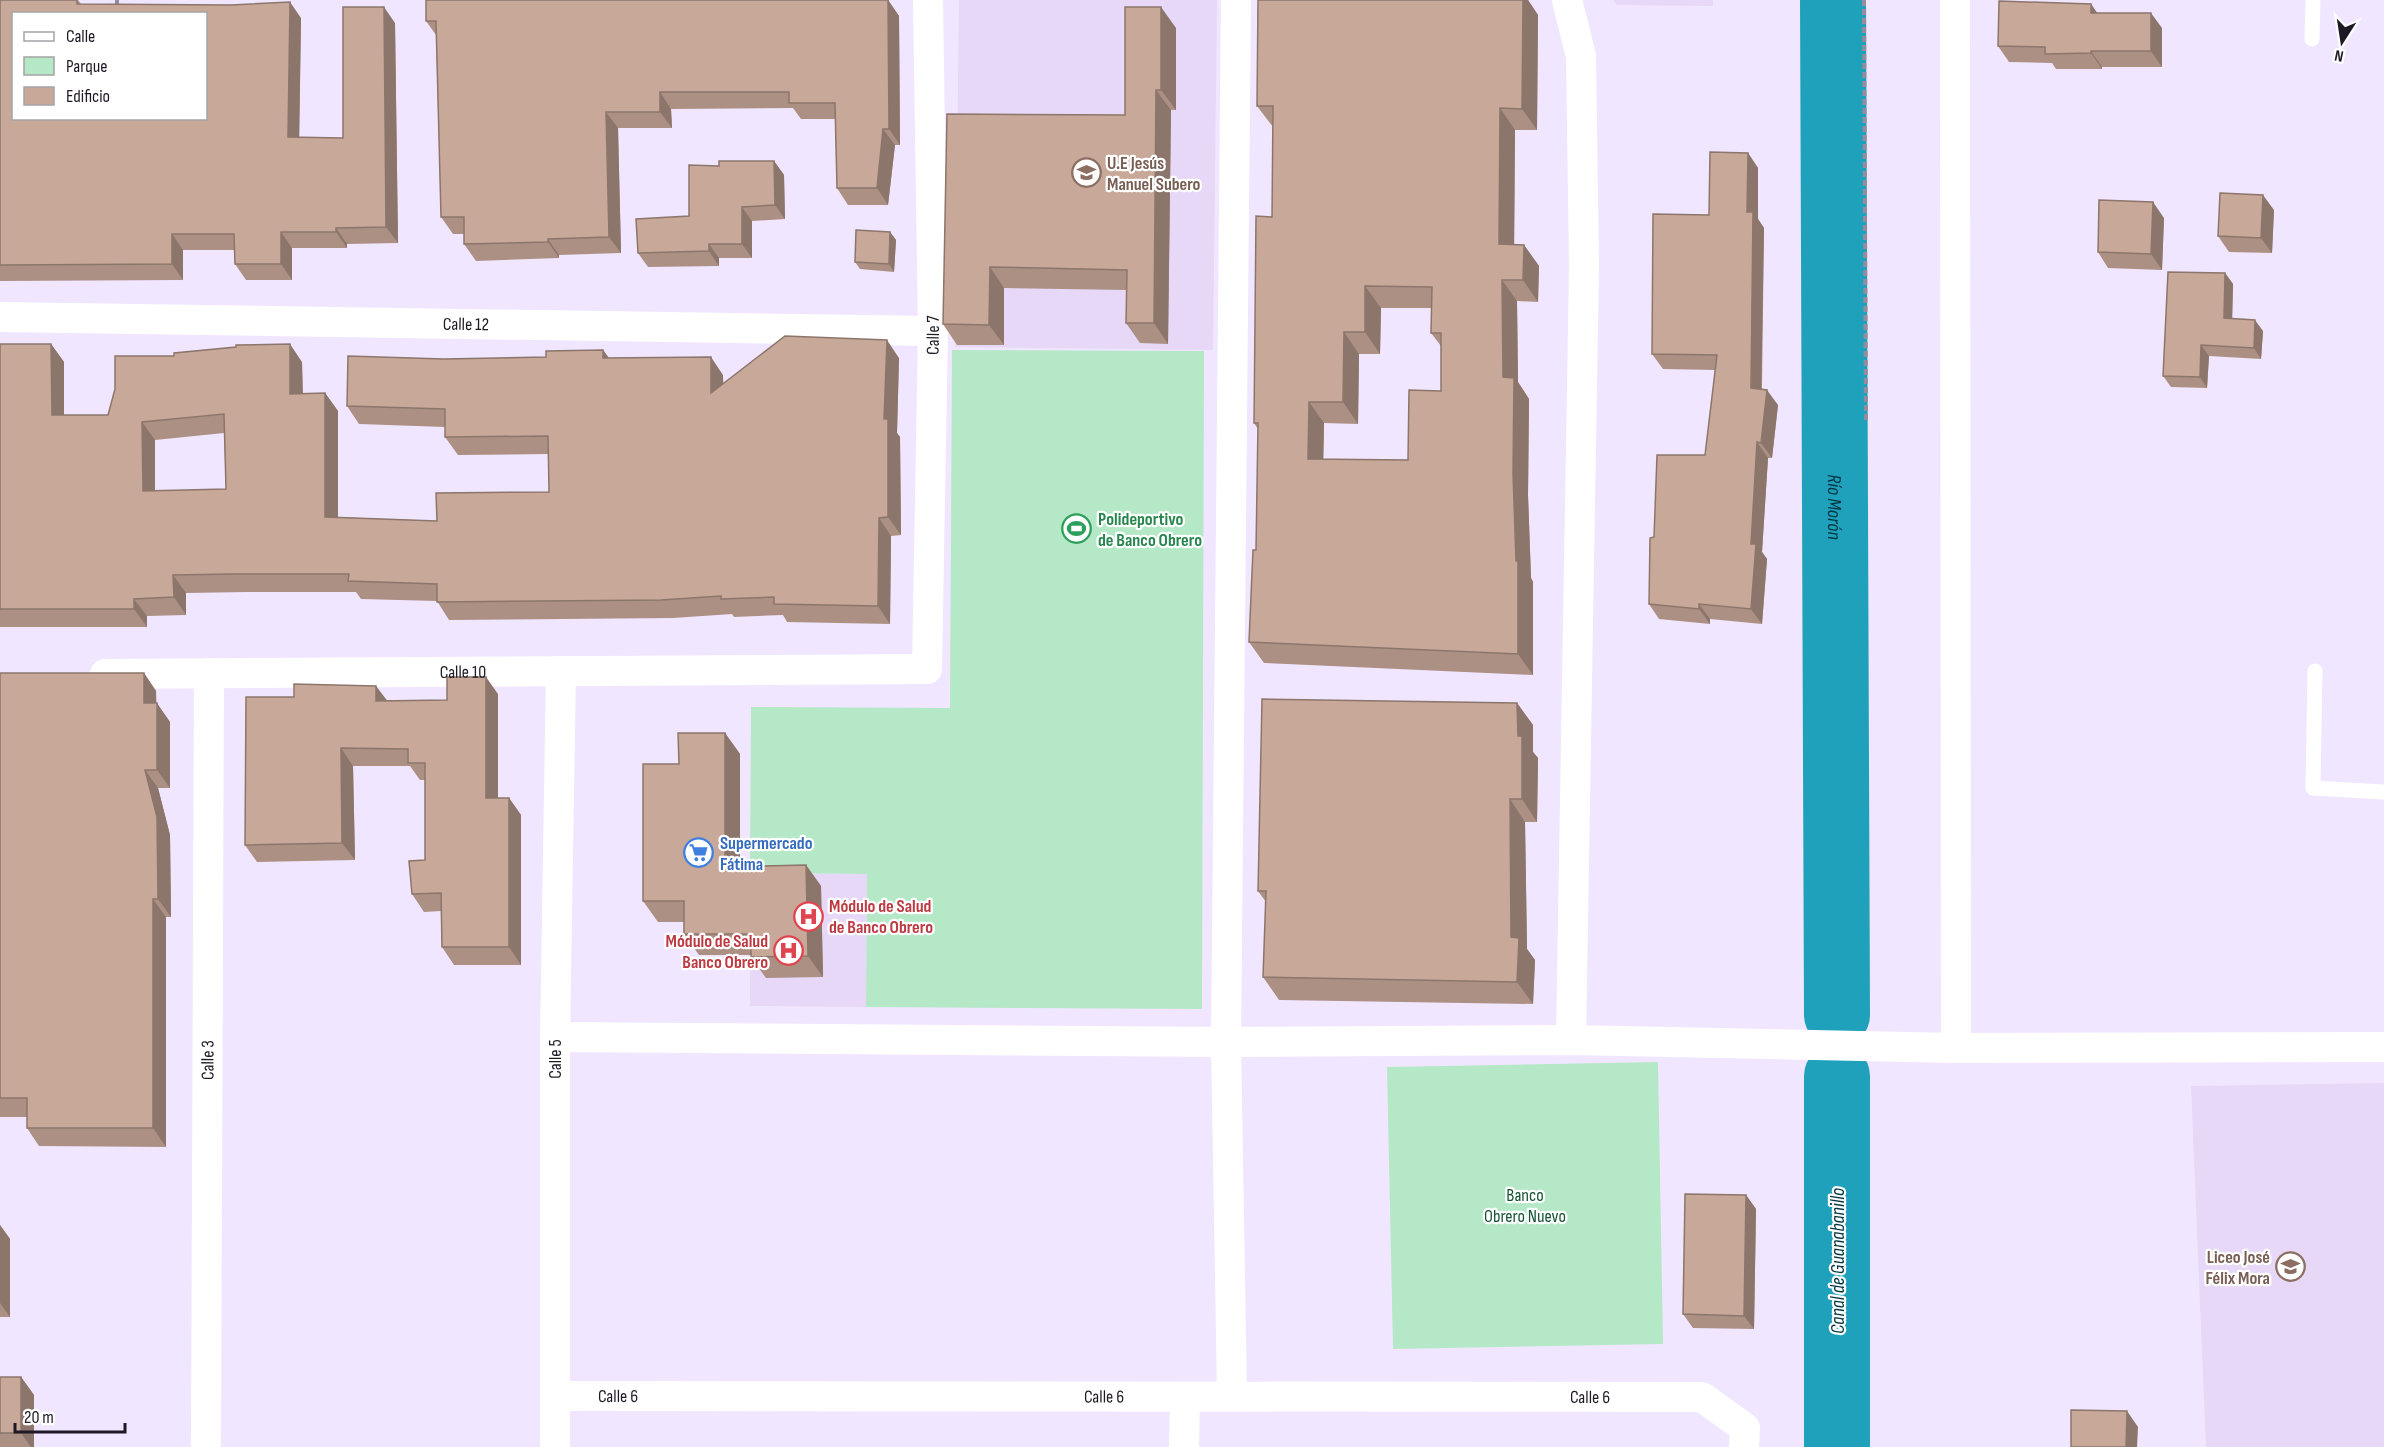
<svg xmlns="http://www.w3.org/2000/svg" width="2384" height="1447" font-family="'Sofia Sans Condensed',sans-serif">
<style>
.built{fill:#e6d8f6}
.green{fill:#b5e8c6}
.lines{fill:none;stroke-linecap:round;stroke-linejoin:round}
.river{stroke:#1fa1bc;stroke-width:66}
.path{stroke:#948c9e;stroke-width:4;stroke-dasharray:6 3;stroke-linecap:butt}
.lane{stroke:#fff;stroke-width:15}
.street{stroke:#fff;stroke-width:30}
.wall{fill:#ac9084;fill-rule:evenodd}
.shaded-wall{fill:#8c766b}
.building{fill:#c8a899;stroke:#8c766b;stroke-width:1.5;fill-rule:evenodd}
.labels{text-anchor:middle;stroke-width:4.5;stroke-linejoin:round;paint-order:stroke}
.education-label{font-size:18px;font-weight:bold;fill:#785e54;stroke:#fff;text-anchor:start}
.street-label{font-size:18px;fill:#1e1924;stroke:#fff}
.leisure-label{font-size:18px;font-weight:bold;fill:#27864d;stroke:#fff;text-anchor:start}
.shop-label{font-size:18px;font-weight:bold;fill:#366cbe;stroke:#fff;text-anchor:start}
.health-label{font-size:18px;font-weight:bold;fill:#be3a42;stroke:#fff;text-anchor:start}
.park-label{font-size:18px;fill:#145332;stroke:#fff}
.water-label{font-size:20px;font-style:italic;fill:#003641;stroke:#fff}
</style>
<rect width="100%" height="100%" fill="#f1e6ff"/>
<!-- built -->
<path class="built" d="M 959,0 L 1217,0 L 1213,350 L 955,347 Z
M 1613,0 L 1713,0 L 1713,6 L 1617,5 Z
M 750,873 L 867,874 L 866,1007 L 750,1006 Z
M 2384,1083 L 2384,1447 L 2206,1447 L 2191,1086 Z"/>
<!-- green -->
<path class="green" d="M 952,350 L 1204,351 L 1202,1009 L 866,1007 L 867,874 L 750,873 L 751,707 L 950,708 Z
M 1658,1062 L 1663,1344 L 1393,1349 L 1387,1067 Z"/>
<g class="lines">
<!-- river -->
<g class="river">
<path id="s1" d="M 1833,0 L 1837,1015"/>
<path d="M 1837,1076 L 1837,1447"/>
</g>
<!-- path -->
<path class="path" d="M 117,0 L 117,14
M 1864,0 L 1866,423"/>
<!-- lane -->
<path class="lane" d="M 2312,39 L 2313,0
M 2315,671 L 2313,788 L 2384,792"/>
<!-- street -->
<g class="street">
<path d="M 1567,0 L 1581,56 L 1584,266 L 1571,1040"/>
<path d="M 1955,0 L 1956,1048"/>
<path id="s2" d="M 0,317 L 933,331"/>
<path id="s3" d="M 105,674 L 927,669 L 933,331 L 928,0"/>
<path d="M 555,1037 L 1226,1042 L 1571,1040 L 1956,1048 L 2384,1047"/>
<path d="M 1232,1395 L 1226,1042 L 1236,0"/>
<path id="s4" d="M 555,1396 L 1702,1397 L 1745,1428 L 1744,1447"/>
<path id="s5" d="M 206,1447 L 209,673"/>
<path d="M 555,1447 L 555,1037 L 561,671"/>
<path d="M 1184,1447 L 1185,1398"/>
</g>
</g>
<!-- wall -->
<path class="wall" d="M 0,0 L 78,0 L 81,4 L 301,18 L 299,137 L 343,138 L 395,23 L 398,243 L 347,244 L 347,248 L 292,248 L 292,280 L 246,280 L 235,264 L 234,250 L 183,250 L 183,280 L 0,281 Z
M 426,0 L 888,0 L 899,16 L 900,145 L 895,145 L 888,205 L 848,205 L 837,188 L 835,119 L 801,119 L 793,108 L 671,109 L 672,128 L 618,128 L 621,253 L 559,255 L 559,258 L 476,261 L 464,244 L 464,234 L 453,234 L 441,217 L 436,35 L 426,21 Z
M 1258,0 L 1528,0 L 1538,15 L 1537,130 L 1515,130 L 1514,244 L 1524,245 L 1539,266 L 1538,302 L 1517,301 L 1518,382 L 1529,399 L 1528,495 L 1531,578 L 1533,582 L 1533,675 L 1264,663 L 1249,642 L 1256,550 L 1258,429 L 1254,423 L 1272,217 L 1273,127 L 1257,106 ZM 1381,308 L 1431,308 L 1431,333 L 1441,346 L 1441,391 L 1408,460 L 1323,459 L 1324,423 L 1358,424 L 1359,354 L 1380,354 Z
M 2091,4 L 2097,13 L 2162,28 L 2162,67 L 2102,67 L 2102,69 L 2056,69 L 2052,63 L 2009,62 L 1998,46 Z
M 1176,28 L 1176,110 L 1171,110 L 1168,344 L 1140,343 L 1126,323 L 1126,290 L 1004,288 L 1004,345 L 957,345 L 943,324 L 947,114 L 1125,115 Z
M 1748,153 L 1758,168 L 1758,219 L 1764,228 L 1762,389 L 1778,405 L 1772,458 L 1768,458 L 1762,552 L 1767,559 L 1762,624 L 1710,619 L 1710,624 L 1659,619 L 1649,604 L 1654,537 L 1705,455 L 1715,370 L 1663,369 L 1652,354 L 1709,215 Z
M 774,161 L 784,175 L 785,219 L 752,221 L 752,258 L 719,258 L 719,266 L 648,267 L 638,253 L 689,216 L 719,166 Z
M 2274,210 L 2272,253 L 2229,252 L 2218,236 Z
M 2164,218 L 2162,270 L 2108,268 L 2098,252 Z
M 890,232 L 896,240 L 894,272 L 860,269 L 855,262 Z
M 2225,273 L 2233,284 L 2232,318 L 2263,331 L 2261,359 L 2209,356 L 2207,388 L 2171,387 L 2163,376 Z
M 0,344 L 51,344 L 64,362 L 64,415 L 108,415 L 302,362 L 303,394 L 325,393 L 338,411 L 338,517 L 437,521 L 549,492 L 549,454 L 458,455 L 445,437 L 445,427 L 359,424 L 347,406 L 444,359 L 546,357 L 603,350 L 609,358 L 723,375 L 723,384 L 899,358 L 897,433 L 900,437 L 901,535 L 891,536 L 890,624 L 787,622 L 783,615 L 734,617 L 732,614 L 673,618 L 449,620 L 437,601 L 361,599 L 356,592 L 247,592 L 186,593 L 186,615 L 147,616 L 147,627 L 0,627 ZM 224,433 L 226,489 L 155,491 L 155,440 Z
M 0,673 L 144,673 L 156,691 L 156,703 L 170,722 L 170,788 L 158,788 L 170,835 L 171,917 L 166,917 L 166,1147 L 39,1146 L 27,1128 L 27,1117 L 0,1117 Z
M 498,694 L 498,798 L 509,798 L 521,815 L 521,965 L 454,965 L 442,947 L 441,911 L 424,912 L 412,894 L 425,860 L 425,780 L 420,780 L 410,766 L 353,766 L 355,860 L 257,862 L 245,845 L 387,700 L 447,700 Z
M 1517,703 L 1533,725 L 1533,752 L 1538,758 L 1537,822 L 1525,822 L 1527,949 L 1535,960 L 1533,1004 L 1279,1000 L 1263,977 L 1266,902 L 1258,891 Z
M 725,733 L 740,754 L 740,867 L 806,865 L 821,886 L 823,977 L 766,978 L 751,957 L 751,955 L 699,955 L 684,934 L 684,922 L 658,922 L 643,901 L 679,764 Z
M 1746,1195 L 1756,1209 L 1754,1329 L 1693,1328 L 1683,1314 Z
M 0,1225 L 10,1239 L 10,1317 L 0,1317 Z
M 0,1377 L 21,1377 L 34,1395 L 34,1447 L 0,1447 Z"/>
<!-- shaded-wall -->
<path class="shaded-wall" d="M 888,0 L 899,16 L 900,145 L 889,129 Z
M 1523,0 L 1528,0 L 1538,15 L 1537,130 L 1522,109 Z
M 290,2 L 301,18 L 299,153 L 288,137 Z
M 2091,4 L 2102,20 L 2091,13 Z
M 384,7 L 395,23 L 398,243 L 386,227 Z
M 1161,7 L 1176,28 L 1176,110 L 1161,90 Z
M 2151,13 L 2162,28 L 2162,67 L 2151,51 Z
M 2091,51 L 2102,67 L 2102,69 L 2091,53 Z
M 1156,90 L 1171,110 L 1168,344 L 1154,323 Z
M 660,92 L 671,109 L 672,128 L 660,112 Z
M 1500,108 L 1515,130 L 1514,266 L 1499,244 Z
M 606,112 L 618,128 L 621,253 L 609,237 Z
M 883,129 L 895,145 L 888,205 L 877,188 Z
M 1748,153 L 1758,168 L 1758,219 L 1764,228 L 1761,403 L 1751,388 L 1747,212 Z
M 774,161 L 784,175 L 785,219 L 775,205 Z
M 2263,195 L 2274,210 L 2272,253 L 2261,238 Z
M 2153,202 L 2164,218 L 2162,270 L 2151,254 Z
M 742,207 L 752,221 L 752,258 L 742,244 Z
M 336,228 L 347,244 L 347,248 L 336,232 Z
M 281,232 L 292,248 L 292,280 L 281,264 Z
M 890,232 L 896,240 L 894,272 L 889,264 Z
M 172,234 L 183,250 L 183,280 L 172,264 Z
M 548,239 L 559,255 L 559,258 L 548,242 Z
M 709,244 L 719,258 L 719,266 L 709,251 Z
M 1524,245 L 1539,266 L 1538,302 L 1523,280 Z
M 990,267 L 1004,288 L 1004,345 L 989,325 Z
M 2225,273 L 2233,284 L 2232,329 L 2224,318 Z
M 1502,280 L 1517,301 L 1518,382 L 1529,399 L 1528,495 L 1531,578 L 1533,582 L 1533,675 L 1518,654 L 1516,561 L 1503,377 Z
M 1365,286 L 1381,308 L 1380,354 L 1365,332 Z
M 2255,320 L 2263,331 L 2261,359 L 2254,348 Z
M 1344,332 L 1359,354 L 1358,424 L 1343,402 Z
M 887,340 L 899,358 L 897,433 L 900,437 L 901,535 L 888,517 L 884,419 Z
M 51,344 L 64,362 L 64,433 L 52,415 Z
M 290,344 L 302,362 L 303,412 L 290,394 Z
M 2201,345 L 2209,356 L 2207,388 L 2200,377 Z
M 603,350 L 616,368 L 603,358 Z
M 711,357 L 723,375 L 724,411 L 711,393 Z
M 1767,390 L 1778,405 L 1772,458 L 1761,443 Z
M 325,393 L 338,411 L 338,535 L 325,517 Z
M 1309,402 L 1324,423 L 1323,481 L 1308,459 Z
M 142,422 L 155,440 L 155,509 L 143,491 Z
M 1757,442 L 1768,458 L 1762,552 L 1767,559 L 1762,624 L 1751,609 L 1751,544 Z
M 879,518 L 891,536 L 890,624 L 878,606 Z
M 173,575 L 186,593 L 186,615 L 174,597 Z
M 134,599 L 147,616 L 147,627 L 134,609 Z
M 1699,604 L 1710,619 L 1710,624 L 1699,609 Z
M 144,673 L 156,691 L 157,722 L 144,703 Z
M 486,677 L 498,694 L 498,816 L 486,798 Z
M 376,686 L 389,703 L 376,701 Z
M 157,703 L 170,722 L 170,788 L 157,770 Z
M 1517,703 L 1533,725 L 1533,752 L 1538,758 L 1537,822 L 1522,799 L 1518,736 Z
M 725,733 L 740,754 L 740,888 L 725,867 Z
M 341,748 L 353,766 L 355,860 L 342,843 Z
M 145,770 L 158,788 L 170,835 L 171,917 L 158,899 Z
M 509,798 L 521,815 L 521,965 L 509,947 Z
M 1510,799 L 1525,822 L 1527,949 L 1535,960 L 1533,1004 L 1517,982 L 1511,937 Z
M 806,865 L 821,886 L 823,977 L 808,956 Z
M 153,899 L 166,917 L 166,1147 L 153,1128 Z
M 1746,1195 L 1756,1209 L 1754,1329 L 1744,1316 Z
M 0,1225 L 10,1239 L 10,1317 L 0,1303 Z
M 21,1377 L 34,1395 L 34,1447 L 31,1447 L 21,1433 Z
M 2127,1411 L 2138,1427 L 2137,1447 L 2126,1447 Z"/>
<!-- building -->
<path class="building" d="M 0,0 L 77,0 L 77,4 L 231,5 L 290,2 L 288,137 L 343,138 L 343,7 L 384,7 L 386,227 L 336,228 L 336,232 L 281,232 L 281,264 L 235,264 L 234,234 L 172,234 L 172,264 L 0,265 ZM 14,14 L 206,14 L 206,118 L 14,118 Z
M 426,0 L 888,0 L 889,129 L 883,129 L 877,188 L 837,188 L 835,103 L 789,103 L 789,92 L 660,92 L 660,112 L 606,112 L 609,237 L 548,239 L 548,242 L 464,244 L 464,217 L 441,217 L 436,21 L 426,21 Z
M 1258,0 L 1523,0 L 1522,109 L 1500,108 L 1499,244 L 1524,245 L 1523,280 L 1502,280 L 1503,377 L 1514,378 L 1513,473 L 1516,561 L 1518,561 L 1518,654 L 1249,642 L 1253,550 L 1256,550 L 1258,423 L 1254,423 L 1256,216 L 1272,217 L 1273,106 L 1257,106 ZM 1365,286 L 1432,287 L 1431,333 L 1441,333 L 1441,391 L 1409,390 L 1408,460 L 1308,459 L 1309,402 L 1343,402 L 1344,332 L 1365,332 Z
M 1999,1 L 2091,4 L 2091,13 L 2151,13 L 2151,51 L 2091,51 L 2091,53 L 2045,54 L 2045,47 L 1998,46 Z
M 1125,7 L 1161,7 L 1161,90 L 1156,90 L 1154,323 L 1126,323 L 1127,270 L 990,267 L 989,325 L 943,324 L 947,114 L 1125,115 Z
M 1710,152 L 1748,153 L 1747,212 L 1753,212 L 1751,388 L 1767,390 L 1761,443 L 1757,442 L 1751,544 L 1756,544 L 1751,609 L 1699,604 L 1699,609 L 1649,604 L 1650,538 L 1654,537 L 1657,455 L 1705,455 L 1717,355 L 1652,354 L 1653,214 L 1709,215 Z
M 719,161 L 774,161 L 775,205 L 742,207 L 742,244 L 709,244 L 709,251 L 638,253 L 636,219 L 689,216 L 689,165 L 719,166 Z
M 2220,193 L 2263,195 L 2261,238 L 2218,236 Z
M 2099,200 L 2153,202 L 2151,254 L 2098,252 Z
M 856,230 L 890,232 L 889,264 L 855,262 Z
M 2168,272 L 2225,273 L 2224,318 L 2255,320 L 2254,348 L 2201,345 L 2200,377 L 2163,376 Z
M 785,336 L 887,340 L 884,419 L 888,419 L 888,517 L 879,518 L 878,606 L 774,604 L 774,597 L 721,599 L 721,596 L 661,600 L 437,602 L 437,584 L 348,581 L 349,574 L 234,574 L 173,575 L 174,597 L 134,599 L 134,609 L 0,609 L 0,344 L 51,344 L 52,415 L 108,415 L 115,389 L 115,356 L 174,356 L 174,353 L 236,347 L 236,345 L 290,344 L 290,394 L 325,393 L 325,517 L 437,521 L 436,493 L 549,492 L 548,436 L 445,437 L 445,409 L 347,406 L 348,356 L 444,359 L 546,357 L 546,351 L 603,350 L 603,358 L 711,357 L 711,393 ZM 224,414 L 226,489 L 143,491 L 142,422 Z
M 0,673 L 144,673 L 144,703 L 157,703 L 157,770 L 145,770 L 157,817 L 158,899 L 153,899 L 153,1128 L 27,1128 L 27,1098 L 0,1098 Z
M 447,677 L 486,677 L 486,798 L 509,798 L 509,947 L 442,947 L 441,893 L 412,894 L 409,861 L 425,860 L 425,763 L 408,763 L 408,749 L 341,748 L 342,843 L 245,845 L 246,697 L 294,697 L 294,684 L 376,686 L 376,701 L 447,700 Z
M 1262,699 L 1517,703 L 1518,736 L 1522,736 L 1522,799 L 1510,799 L 1511,937 L 1519,938 L 1517,982 L 1263,977 L 1266,891 L 1258,891 Z
M 678,733 L 725,733 L 725,867 L 806,865 L 808,956 L 751,957 L 751,934 L 684,934 L 684,901 L 643,901 L 643,764 L 679,764 Z
M 1685,1194 L 1746,1195 L 1744,1316 L 1683,1314 Z
M 0,1377 L 21,1377 L 21,1433 L 0,1433 Z
M 2071,1410 L 2127,1411 L 2126,1447 L 2071,1447 Z"/>
<!-- icons -->
<defs>
<symbol id="school-ring" viewBox="-11 -11 22 22"><circle r="9.5" fill="#fff" stroke="#8d6e63" stroke-width="1.5"/><path d="M0-5L7-2L0 1L-7-2ZM-4 1L0 2.5L4 1V4Q0 6-4 4Z" fill="#8d6e63"/></symbol>
<symbol id="stadium-ring" viewBox="-11 -11 22 22"><circle r="9.5" fill="#fff" stroke="#2e9e5b" stroke-width="1.5"/><path d="M0-5a6.5 5 0 1 0 0 10a6.5 5 0 1 0 0-10ZM-3.5-1.8h7v3.6h-7Z" fill="#2e9e5b"/></symbol>
<symbol id="supermarket-ring" viewBox="-11 -11 22 22"><circle r="9.5" fill="#fff" stroke="#3f7fe0" stroke-width="1.5"/><path d="M-6-5.5h2.5l.6 2H6L4.5 2H-2.5L-4.4-4H-6ZM-1.5 3.2a1.3 1.3 0 1 0 .1 0ZM3 3.2a1.3 1.3 0 1 0 .1 0Z" fill="#3f7fe0"/></symbol>
<symbol id="hospital-ring" viewBox="-11 -11 22 22"><circle r="9.5" fill="#fff" stroke="#e0444e" stroke-width="1.5"/><path d="M-5-5h3v3.5h4V-5h3V5h-3V1.5h-4V5h-3Z" fill="#e0444e"/></symbol>
</defs>
<g fill-rule="evenodd">
<use href="#school-ring" x="1070" y="156" width="33" height="33"/>
<use href="#stadium-ring" x="1060" y="512" width="33" height="33"/>
<use href="#supermarket-ring" x="682" y="836" width="33" height="33"/>
<use href="#hospital-ring" x="792" y="900" width="33" height="33"/>
<use href="#hospital-ring" x="772" y="934" width="33" height="33"/>
<use href="#school-ring" x="2274" y="1250" width="33" height="33"/>
</g>
<g class="labels">
<!-- education labels -->
<g class="education-label">
<text x="1107" y="169">U.E Jesús<tspan x="1107" dy="21">Manuel Subero</tspan></text>
<text x="2270" y="1263" text-anchor="end">Liceo José<tspan x="2270" dy="21">Félix Mora</tspan></text>
</g>
<!-- street labels -->
<g class="street-label">
<text dy="6" stroke="none"><textPath href="#s2" startOffset="466">Calle 12</textPath></text>
<text dy="6" stroke="none"><textPath href="#s3" startOffset="1156">Calle 7</textPath></text>
<text dy="6" stroke="none"><textPath href="#s3" startOffset="358">Calle 10</textPath></text>
<text transform="translate(555 1059) rotate(-90)" y="6">Calle 5</text>
<text dy="6" stroke="none"><textPath href="#s5" startOffset="387">Calle 3</textPath></text>
<text dy="6" stroke="none"><textPath href="#s4" startOffset="1035">Calle 6</textPath></text>
<text dy="6" stroke="none"><textPath href="#s4" startOffset="63">Calle 6</textPath></text>
<text dy="6" stroke="none"><textPath href="#s4" startOffset="549">Calle 6</textPath></text>
</g>
<!-- leisure labels -->
<g class="leisure-label">
<text x="1098" y="525">Polideportivo<tspan x="1098" dy="21">de Banco Obrero</tspan></text>
</g>
<!-- shop labels -->
<g class="shop-label">
<text x="720" y="849">Supermercado<tspan x="720" dy="21">Fátima</tspan></text>
</g>
<!-- health labels -->
<g class="health-label">
<text x="829" y="912">Módulo de Salud<tspan x="829" dy="21">de Banco Obrero</tspan></text>
<text x="768" y="947" text-anchor="end">Módulo de Salud<tspan x="768" dy="21">Banco Obrero</tspan></text>
</g>
<!-- park labels -->
<g class="park-label">
<text x="1525" y="1201">Banco<tspan x="1525" dy="21">Obrero Nuevo</tspan></text>
</g>
<!-- water labels -->
<g class="water-label">
<text dy="7" stroke="none"><textPath href="#s1" startOffset="507">Río Morón</textPath></text>
<text transform="translate(1837 1261) rotate(-90)" y="7">Canal de Guanabanillo</text>
</g>
</g>
<!-- legend -->
<rect x="12" y="12" width="195" height="108" fill="#ffffff" stroke="#a5a3a7" stroke-width="1.5"/>
<rect x="24" y="32" width="30" height="9" fill="#ffffff" stroke="#a5a3a7" stroke-width="1.5"/>
<text x="66" y="42" font-size="18" fill="#1e1924">Calle</text>
<rect x="24" y="57" width="30" height="18" fill="#b5e8c6" stroke="#a5a3a7" stroke-width="1.5"/>
<text x="66" y="72" font-size="18" fill="#1e1924">Parque</text>
<rect x="24" y="87" width="30" height="18" fill="#c8a899" stroke="#a5a3a7" stroke-width="1.5"/>
<text x="66" y="102" font-size="18" fill="#1e1924">Edificio</text>
<!-- north arrow -->
<g transform="translate(2342 42) rotate(192)" stroke="#ffffff" stroke-width="4.5" paint-order="stroke">
<path d="M0-4.5L10 22L0 15L-10 22Z" fill="#1e1924"/>
<text y="-9" font-size="16" font-weight="bold" text-anchor="middle" fill="#1e1924">N</text>
</g>
<!-- scale -->
<path d="M15 1423v9h110v-9" fill="none" stroke="#1e1924" stroke-width="3"/>
<text x="24" y="1423" font-size="18" fill="#1e1924" stroke="#ffffff" stroke-width="4.5" paint-order="stroke">20 m</text>
</svg>
